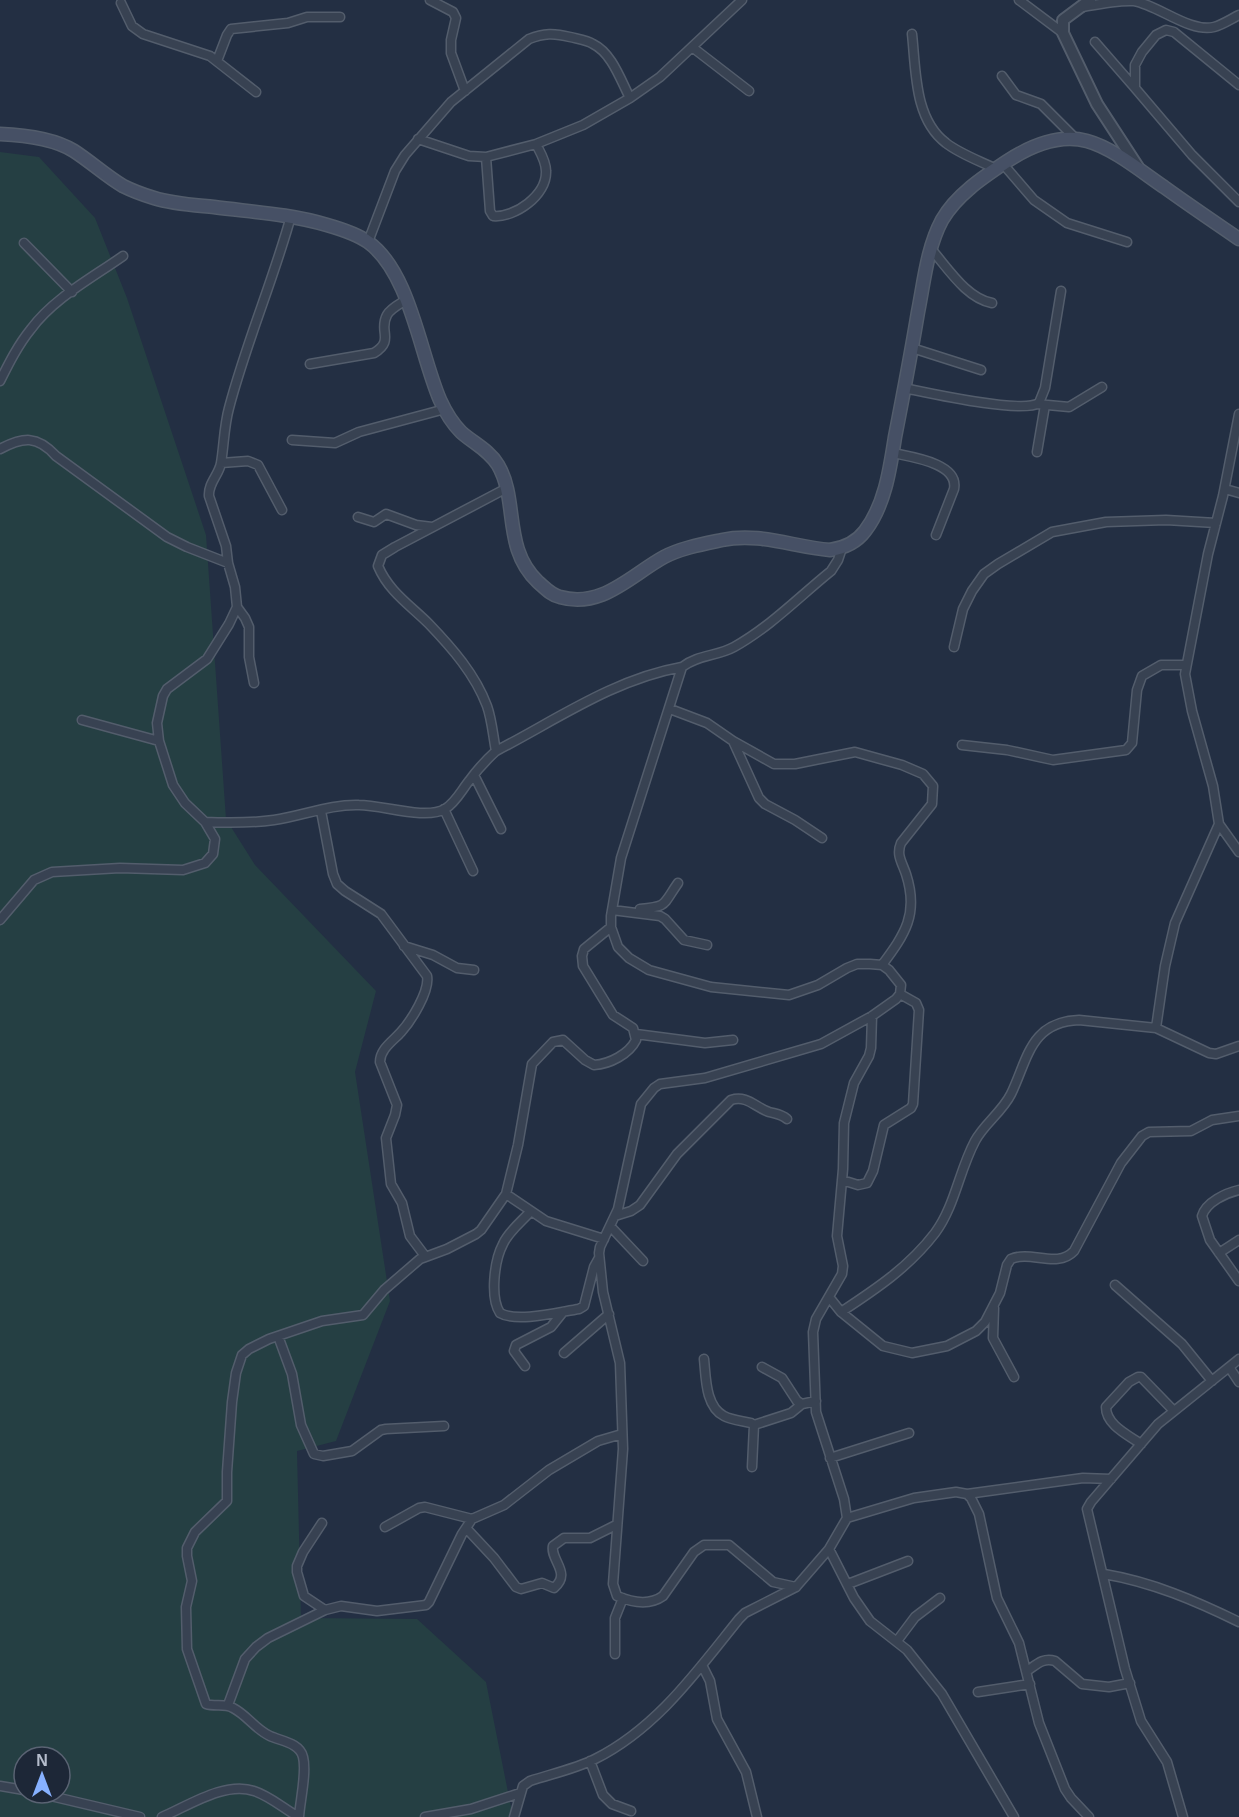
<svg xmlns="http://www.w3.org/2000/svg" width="1239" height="1817" font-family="Arial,sans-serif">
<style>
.green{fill:#253f43;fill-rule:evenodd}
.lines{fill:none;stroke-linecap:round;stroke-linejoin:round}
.minor-casing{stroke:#535d6c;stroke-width:11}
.tertiary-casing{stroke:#535d6c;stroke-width:14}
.secondary-casing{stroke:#535d6c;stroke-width:15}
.minor{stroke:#384252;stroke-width:8}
.tertiary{stroke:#384252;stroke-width:10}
.secondary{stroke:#465065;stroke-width:12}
</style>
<rect width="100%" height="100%" fill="#232f43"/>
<!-- green -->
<path class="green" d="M 0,152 L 39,157 L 95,218 L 127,298 L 206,535 L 226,819 L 255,865 L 376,991 L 355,1072 L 390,1301 L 336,1441 L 297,1451 L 301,1618 L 417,1619 L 486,1682 L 513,1817 L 0,1817 ZM 24,1757 L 60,1757 L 60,1793 L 24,1793 Z"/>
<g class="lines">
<defs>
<path id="minor" d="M 430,0 L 453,12 L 456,18 L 451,40 L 451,53 L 465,91
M 1019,0 L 1063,33
M 121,3 L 132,26 L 143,34 L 210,56 L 256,92
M 1083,7 C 1099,4 1118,0 1134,1 C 1158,5 1190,33 1214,27 C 1222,25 1231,19 1239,15
M 912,34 C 916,70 914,119 946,143 C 960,154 980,161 996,169
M 1095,42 L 1135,88
M 692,47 L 749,91
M 217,61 L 227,35 L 231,29 L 288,23 L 307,17 L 340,17
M 1002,76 L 1016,95 L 1041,104 L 1076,139
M 1239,85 L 1174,32 L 1166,30 L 1156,35 L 1142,52 L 1135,65 L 1135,88 L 1192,155 L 1239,202
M 418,139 L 469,156 L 486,157 L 536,144 L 583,125 L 630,98 L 660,77 L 742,0
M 486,157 L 490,211 L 493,216 C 515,218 547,195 546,171 C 546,161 540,152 536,144
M 1003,164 L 1034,200 L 1067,223 L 1127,242
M 291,216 C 273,281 246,343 229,408 C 224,426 224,445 221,463 C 219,475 208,483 209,496 L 226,546 L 228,563 L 235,587 L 237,607 L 229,624 L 207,659 L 167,689 L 163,696 L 157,723 L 159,741 L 173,785 L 185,803 L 205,822 C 228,823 252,823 274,820 C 302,816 331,804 359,805 C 383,805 425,820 445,809 C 456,802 461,791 469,781 C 477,770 486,760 496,751 C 556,720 614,679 682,667
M 368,242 L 395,171 L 405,155 L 451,102 L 529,39 C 544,33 554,33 570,37 C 578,39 587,40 593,44 C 612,53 621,81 630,98
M 24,243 L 72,292
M 931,249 C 948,268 966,298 992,303
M 912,348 L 981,370
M 310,364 L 374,353 C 395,340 378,331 387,315 C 391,308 400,304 406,300
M 0,381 C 9,363 18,345 31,329 C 54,298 92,278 123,256
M 904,388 C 929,393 1021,414 1039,403 L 1045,388 L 1061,291
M 1037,404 L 1069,407 L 1102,387
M 1239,414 L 1223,496 L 1208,554 L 1185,674 L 1192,711 L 1213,786 L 1219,824 L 1239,852
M 292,440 L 335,443 L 359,432 L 445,409
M 0,449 C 23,437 37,435 56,456 L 167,537 L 187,547 L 228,563
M 1037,452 L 1045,405
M 893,453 C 911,457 959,463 954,489 L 936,535
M 221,463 L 248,461 L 258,465 L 282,510
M 1225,489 L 1239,493
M 358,517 L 374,522 L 386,514 L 416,525 L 432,527
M 237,607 L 245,618 L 249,627 L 249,657 L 254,683
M 954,647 L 963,609 L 972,591 L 984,574 L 998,564 L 1052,532 L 1106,522 L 1166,520 L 1216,523
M 670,709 L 707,723 L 733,741 L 759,798 L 765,804 L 795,820 L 822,838
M 82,720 L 159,741
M 733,741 L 774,764 L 795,764 L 855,752 L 902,765 L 923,774 L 933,786 L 932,804 L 901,843 C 896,855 902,862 906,874 C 919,914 905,934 882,965
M 962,745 L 1007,750 L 1053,760 L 1126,750 L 1132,743 L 1137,690 L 1142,676 L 1161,665 L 1186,665
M 496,751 C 493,736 492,720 487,706 C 475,674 452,648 429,624 C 410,605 389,592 378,566 L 382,555 L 395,547 L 505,489
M 474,775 L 501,829
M 444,809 L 473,871
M 321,811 L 333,874 L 337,884 L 345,891 L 381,914 L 427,976 C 430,991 411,1021 401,1032 C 393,1041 380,1049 380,1062 L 397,1105 L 395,1115 L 386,1138 L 391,1184 L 402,1203 L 410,1236 L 425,1256
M 640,909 C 668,906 662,906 678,883
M 612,910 L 660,916 L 665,919 L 684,940 L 707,945
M 0,920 L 34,880 L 52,872 L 120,868 L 183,870 L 205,863 L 213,854 L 215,839 L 205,822
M 404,946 L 433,955 L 457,968 L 474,970
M 1156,1028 L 1165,966 L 1175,923 L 1219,824
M 636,1034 L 705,1043 L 733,1040
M 842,1180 L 858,1185 L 867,1183 L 873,1171 L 884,1125 L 911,1108 L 913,1104 L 919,1010 L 916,1003 L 900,994
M 1239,1190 C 1226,1193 1206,1202 1202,1216 L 1210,1240 L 1239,1281
M 506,1194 L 546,1221 L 604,1239
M 531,1211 C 522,1221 508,1232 503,1244 C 494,1261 490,1298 500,1313 C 517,1323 559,1312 579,1309 L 584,1306 L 594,1267 L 599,1258
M 615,1216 L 631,1211 L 640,1205 L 677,1154 L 731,1100 C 747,1095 755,1107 769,1112 C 776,1114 781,1114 787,1119
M 610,1226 L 643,1261
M 1219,1253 L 1239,1240
M 1115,1285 L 1182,1344 L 1212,1381
M 829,1297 L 841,1312 L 883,1346 L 912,1353 L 947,1346 L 976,1331 L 985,1322 L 1000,1293 L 1007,1265 L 1011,1259 C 1031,1250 1057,1269 1074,1251 L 1121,1163 L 1142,1136 L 1149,1132 L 1191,1131 L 1212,1120 L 1239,1116
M 994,1308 L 993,1338 L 1014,1377
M 841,1312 C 876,1289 909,1267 935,1233 C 955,1206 959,1171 975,1141 C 984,1124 1002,1112 1011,1094 C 1028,1059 1030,1022 1079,1020 L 1156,1028 L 1209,1053 L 1216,1054 L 1239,1046
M 278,1336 L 292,1374 L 301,1425 L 314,1454 L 323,1456 L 352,1451 L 381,1430 L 386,1429 L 444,1426
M 564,1353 L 609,1314
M 704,1359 C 706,1377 705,1406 724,1416 C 731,1420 743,1421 751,1423 L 754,1425 L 752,1467
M 525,1366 L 514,1351 L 516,1345 L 551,1327 L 563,1312
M 762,1367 L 782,1378 L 797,1401 L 802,1404 L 816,1401
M 1229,1367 L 1239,1382
M 754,1425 L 791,1413 L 802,1404
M 1141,1444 C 1128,1435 1106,1425 1106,1407 L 1129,1382 L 1138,1377 L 1141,1377 L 1174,1411
M 830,1458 L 909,1433
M 967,1494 L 1083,1478 L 1111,1479
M 847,1518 L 914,1498 L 956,1492 L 967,1494 L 971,1498 L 979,1514 L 997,1598 L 1019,1643 L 1039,1723 L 1065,1789 L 1071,1798 L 1089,1817
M 322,1523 L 303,1552 L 297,1566 L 297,1572 L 304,1596 L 325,1610
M 385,1527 L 419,1508 L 425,1507 L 472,1519
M 466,1528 L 494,1558 L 516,1587 L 521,1589 L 542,1583 L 554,1588 C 572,1573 550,1560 553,1546 L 564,1538 L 590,1538 L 616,1525
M 829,1549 L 854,1598 L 870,1621 L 907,1650 L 942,1694 L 1014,1817
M 1104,1574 C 1152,1582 1196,1601 1239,1622
M 848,1584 L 908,1561
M 796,1587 L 773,1582 L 729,1545 L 704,1545 L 694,1552 L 663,1596 C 649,1606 631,1602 617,1596 L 613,1584 L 623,1449 L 620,1363 L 603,1292 L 599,1253 L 600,1247 L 618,1209 L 641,1104 L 654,1088 L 660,1084 L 705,1078 L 821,1044 L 872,1016 L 896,999 L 900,994 L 901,985 L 889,970 L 882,965 L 870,964 L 857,964 L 847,968 L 818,985 L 789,995 L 711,987 L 649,970 L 629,958 L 618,947 L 611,927 L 611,916 L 621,858 L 682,667 C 697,655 718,656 734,647 C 770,627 800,596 831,571 L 838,560 L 842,548
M 897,1641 L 915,1617 L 940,1598
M 615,1654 L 615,1618 L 623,1598
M 702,1665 L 710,1681 L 717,1719 L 746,1772 L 757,1817
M 1027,1671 C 1036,1665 1043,1657 1055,1661 L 1082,1684 L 1109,1687 L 1130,1683
M 978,1692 L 1030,1684
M 228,1705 L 245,1659 L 256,1647 L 268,1638 L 325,1610 L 341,1606 L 377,1611 L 426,1605 L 429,1602 L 462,1534 L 472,1519 L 504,1505 L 549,1470 L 598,1441 L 622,1434
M 590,1761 L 603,1795 L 612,1804 L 631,1811
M 0,1786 L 24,1790
M 38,1793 L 140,1817
M 162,1817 C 188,1806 225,1781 254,1791 C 270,1796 284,1809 299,1817 C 300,1801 307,1772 303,1757 C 300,1743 281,1741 270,1736 C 255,1729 247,1715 233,1708 C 225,1703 215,1707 206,1704 L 187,1649 L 186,1607 L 192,1581 L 187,1556 L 187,1548 L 195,1532 L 227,1501 L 227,1472 L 232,1402 L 236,1373 L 242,1355 L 249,1349 L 269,1339 L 322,1321 L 363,1315 L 384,1290 L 420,1259 L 447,1249 L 476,1234 L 481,1230 L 506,1194 L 518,1145 L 532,1064 L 553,1042 L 563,1040 L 585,1060 L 594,1065 C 610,1064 629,1054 636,1040 L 633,1028 L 613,1015 L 583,966 L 582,956 L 584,949 L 611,927
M 425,1817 L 471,1809 L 520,1793
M 514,1817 L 523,1786 L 530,1781 C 551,1774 575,1769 595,1759 C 657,1728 697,1671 739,1619 L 745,1613 L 796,1587 L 829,1549 L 847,1518 L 844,1499 L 816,1412 L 813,1332 L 816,1319 L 842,1274 L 843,1266 L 837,1236 L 843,1169 L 844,1123 L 854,1083 L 869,1056 L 871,1048 L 872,1016
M 1183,1817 L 1167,1762 L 1141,1721 L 1125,1669 L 1087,1509 L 1091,1502 L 1158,1424 L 1239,1359"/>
<path id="tertiary" d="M 1090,0 L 1063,20 L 1063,33 L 1097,104 L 1138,167"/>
<path id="secondary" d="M 0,134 C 25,135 53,138 74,151 C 91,162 106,176 123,186 C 133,191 144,195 154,198 C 173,204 194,205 214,207 C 252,212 290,214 327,225 C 341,229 357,234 368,242 C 410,272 420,354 440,400 C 445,411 452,423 461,432 C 473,443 489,450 498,465 C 519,501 502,548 538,582 C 545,588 551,595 560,597 C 602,609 631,575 664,557 C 681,548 703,544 722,540 C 759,532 793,547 830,550 C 844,548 856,543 865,531 C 885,505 890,469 895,437 C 903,396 911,354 918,312 C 924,282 927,248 942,220 C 957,194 985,176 1009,160 C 1031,146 1060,134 1087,141 C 1113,148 1142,172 1164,187 C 1189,205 1214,222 1239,239"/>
</defs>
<!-- minor casing -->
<use href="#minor" class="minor-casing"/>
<!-- tertiary casing -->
<use href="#tertiary" class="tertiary-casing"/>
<!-- secondary casing -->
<use href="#secondary" class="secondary-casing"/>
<!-- minor -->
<use href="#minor" class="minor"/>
<!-- tertiary -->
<use href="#tertiary" class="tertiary"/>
<!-- secondary -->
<use href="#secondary" class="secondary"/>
</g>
<!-- north arrow -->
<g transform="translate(42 1775)"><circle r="28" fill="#1d2737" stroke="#5a6373" stroke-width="1.5"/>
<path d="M0-4.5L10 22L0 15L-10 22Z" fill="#87b1ff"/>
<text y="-9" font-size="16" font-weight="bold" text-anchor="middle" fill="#b5bdcc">N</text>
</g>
</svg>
